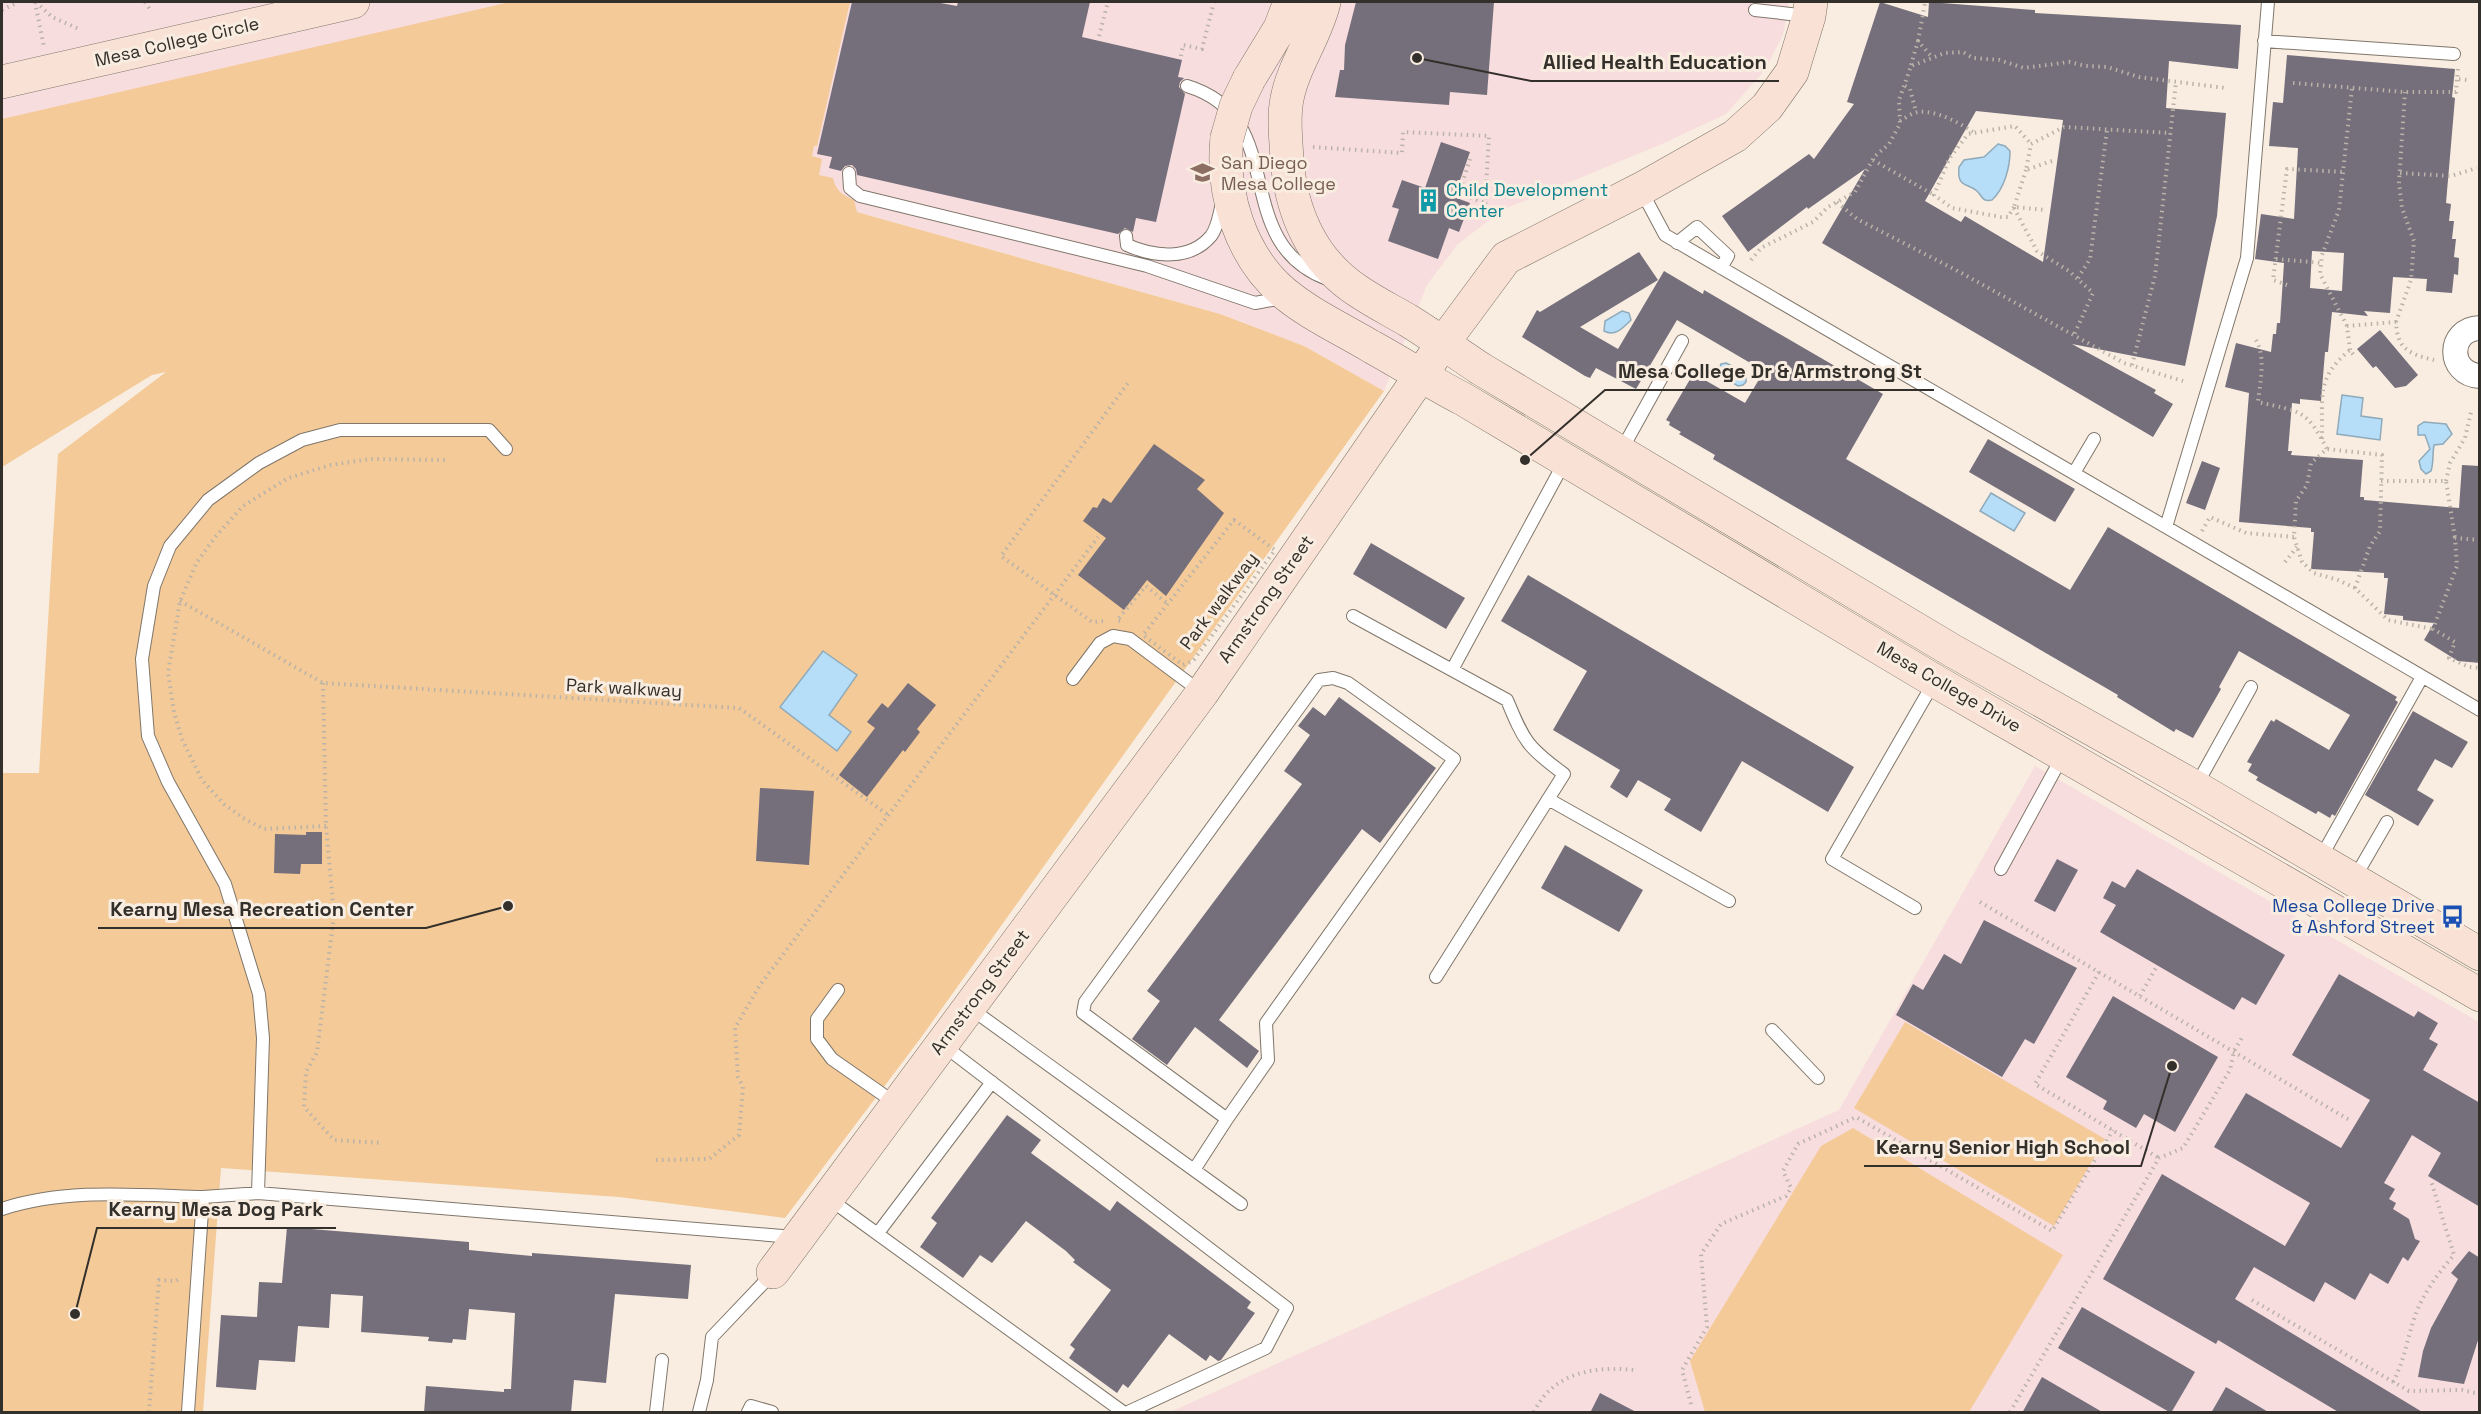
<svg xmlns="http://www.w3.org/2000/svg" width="2481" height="1414" font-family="'Space Grotesk',sans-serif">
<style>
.education{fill:#f8dddf}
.green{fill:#f3ca98}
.water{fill:#b7def8;stroke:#8faaba;stroke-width:1.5}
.building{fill:#756e7b;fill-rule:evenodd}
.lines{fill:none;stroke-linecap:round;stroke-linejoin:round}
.lane-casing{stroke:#80766a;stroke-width:14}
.street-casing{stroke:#80766a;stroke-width:26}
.secondary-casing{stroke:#80766a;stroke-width:34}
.path{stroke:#bbb2a8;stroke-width:4;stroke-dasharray:1.5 4.5;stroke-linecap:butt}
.lane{stroke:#fff;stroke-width:12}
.street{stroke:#fff;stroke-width:24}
.secondary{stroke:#f9e1d6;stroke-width:33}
.secondary-bridge-casing{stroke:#80766a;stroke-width:34;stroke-linecap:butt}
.secondary-bridge{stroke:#f9e1d6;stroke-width:33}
.labels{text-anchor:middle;stroke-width:6;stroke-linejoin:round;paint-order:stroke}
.street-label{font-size:18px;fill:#332f2a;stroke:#f8ede0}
.education-label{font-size:18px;fill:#785e54;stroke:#f8ede0;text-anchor:start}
.culture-label{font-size:18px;fill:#0d838f;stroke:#f8ede0;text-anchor:start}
.transit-label{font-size:18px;fill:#164399;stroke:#f8ede0;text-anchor:end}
.leader{fill:none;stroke:#332f2a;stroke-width:2}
.callout-dot{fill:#332f2a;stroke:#f8ede0;stroke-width:2}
.callout-label{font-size:20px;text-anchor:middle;font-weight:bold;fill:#332f2a;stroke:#f8ede0;stroke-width:6;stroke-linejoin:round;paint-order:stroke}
</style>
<rect width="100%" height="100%" fill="#f8ede0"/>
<!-- education -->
<path class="education" d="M 2,2 L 592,2 L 2,140 Z
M 774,2 L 1789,2 L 1783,35 L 1765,70 L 1726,114 L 1662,144 L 1502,210 L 1457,245 L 1427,285 L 1384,391 L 1304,346 L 1220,314 L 822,202 Z
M 2035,766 L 2479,1022 L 2479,1412 L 1170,1412 L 1839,1110 Z"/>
<!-- green -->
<path class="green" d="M 510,2 L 850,2 L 817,146 L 814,146 L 812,156 L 822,159 L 819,175 L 833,178 C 836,191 842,195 854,200 L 857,212 L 1220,314 L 1304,346 L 1384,391 L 920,1039 L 785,1218 L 619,1197 L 221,1168 L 203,1412 L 2,1412 L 2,773 L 39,773 L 58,454 L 166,372 L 152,375 L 2,467 L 2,119 Z
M 1905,1022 L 2105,1139 L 2054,1226 L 1854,1108 Z
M 1853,1128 L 2063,1255 L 1969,1412 L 1705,1412 L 1690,1361 L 1821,1146 Z"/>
<!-- water -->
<path class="water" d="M 1998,144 L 2005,146 L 2010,151 C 2010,168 2004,189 1992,200 C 1982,202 1983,197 1977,191 C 1966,182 1957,188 1959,167 L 1964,160 L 1984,157 Z
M 1622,311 L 1629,313 L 1631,320 C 1623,328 1615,337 1604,331 L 1605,321 Z
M 1726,363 L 1746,373 L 1746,382 L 1743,385 L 1738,386 L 1721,376 L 1719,369 L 1721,364 Z
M 2342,395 L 2363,398 L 2361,416 L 2382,419 L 2380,440 L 2337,434 Z
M 2424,422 L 2446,424 L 2452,434 L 2443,444 L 2434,445 C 2432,455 2434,462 2431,471 L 2426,474 L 2421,469 L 2419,461 L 2430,449 L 2425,435 L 2418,435 L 2418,426 Z
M 1991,493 L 2025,513 L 2014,531 L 1980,511 Z
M 823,651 L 857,675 L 829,715 L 851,732 L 837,751 L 780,707 Z"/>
<!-- building -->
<path class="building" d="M 852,2 L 935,2 L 957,6 L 958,2 L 1090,2 L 1082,37 L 1182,60 L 1178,77 L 1184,78 L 1180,82 L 1179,87 L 1185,94 L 1156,222 L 1136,218 L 1133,232 L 1125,228 L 1118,234 L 857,175 L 856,169 L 852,165 L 845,166 L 841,171 L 829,168 L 832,157 L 817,154 Z
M 1356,2 L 1494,2 L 1487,95 L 1450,92 L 1449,105 L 1335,97 L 1340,70 L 1344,70 L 1345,45 Z
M 1880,2 L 1928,17 L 1929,2 L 2035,10 L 2035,13 L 2241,25 L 2238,69 L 2169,61 L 2166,108 L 2226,113 L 2217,216 L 2185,366 L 2072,344 L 2156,390 L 2154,393 L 2173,404 L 2153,437 L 1822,243 L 1865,169 L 1808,209 L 1807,207 L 1748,252 L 1722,216 L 1809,154 L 1814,159 L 1854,104 L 1847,102 ZM 1976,111 L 2063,120 L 2043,262 L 1965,216 L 1961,222 L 1925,201 Z
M 2287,55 L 2455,69 L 2452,97 L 2455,98 L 2446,203 L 2451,204 L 2449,221 L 2454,221 L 2452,239 L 2456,239 L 2454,257 L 2459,258 L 2458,275 L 2454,274 L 2452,293 L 2426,291 L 2427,279 L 2393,277 L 2390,313 L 2364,311 L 2368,316 L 2332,312 L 2328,352 L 2325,352 L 2321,401 L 2300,399 L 2300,404 L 2292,403 L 2288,451 L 2292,451 L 2291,455 L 2363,460 L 2360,497 L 2364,497 L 2364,500 L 2459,508 L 2462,465 L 2480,466 L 2480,663 L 2458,661 L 2424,640 L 2434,623 L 2403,620 L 2403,616 L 2384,614 L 2388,578 L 2384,578 L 2384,573 L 2311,569 L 2314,532 L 2311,532 L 2311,528 L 2239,522 L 2249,393 L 2225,387 L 2236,343 L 2271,352 L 2273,334 L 2276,334 L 2277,323 L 2280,323 L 2284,263 L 2255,259 L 2261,214 L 2294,219 L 2298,148 L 2269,146 L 2273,102 L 2283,103 ZM 2312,251 L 2344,253 L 2342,291 L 2310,288 Z
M 1441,142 L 1470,152 L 1454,197 L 1470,203 L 1459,232 L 1449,228 L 1438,259 L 1388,241 L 1399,209 L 1392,207 L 1402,180 L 1425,188 Z
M 1639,252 L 1658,280 L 1580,327 L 1618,349 L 1664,271 L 1703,294 L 1704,290 L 1883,394 L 1846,459 L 2070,590 L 2108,527 L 2397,697 L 2395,700 L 2398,702 L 2335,816 L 2332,814 L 2330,818 L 2318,811 L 2316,814 L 2256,780 L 2258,777 L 2248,771 L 2252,764 L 2247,762 L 2271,720 L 2274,722 L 2276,719 L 2329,750 L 2350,715 L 2239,651 L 2219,687 L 2221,689 L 2193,738 L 2176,729 L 2174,732 L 2117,697 L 2118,695 L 1713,459 L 1715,455 L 1679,434 L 1681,432 L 1669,425 L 1670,422 L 1666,420 L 1692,376 L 1695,377 L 1696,375 L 1745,403 L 1764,371 L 1677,320 L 1636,389 L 1596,368 L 1590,378 L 1585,376 L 1522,337 L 1537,310 L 1540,312 Z
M 2380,330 L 2418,375 L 2406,386 L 2395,388 L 2376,366 L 2373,368 L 2357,349 Z
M 1988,439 L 2075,489 L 2055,522 L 1969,472 Z
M 1154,444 L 1205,480 L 1197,489 L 1224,513 L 1166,596 L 1147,580 L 1124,610 L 1078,575 L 1106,538 L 1083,521 L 1093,507 L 1097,508 L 1103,498 L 1111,503 Z
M 2202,461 L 2220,468 L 2205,510 L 2186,503 Z
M 1371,543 L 1465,598 L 1446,629 L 1353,574 Z
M 1528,575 L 1854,767 L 1828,812 L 1742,761 L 1701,832 L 1664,810 L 1671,799 L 1638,780 L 1627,798 L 1610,787 L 1620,770 L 1553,730 L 1587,671 L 1501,621 Z
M 908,683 L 936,705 L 917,729 L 920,732 L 905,752 L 903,750 L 867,797 L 839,775 L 875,728 L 867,722 L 882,703 L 888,708 Z
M 1339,697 L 1436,768 L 1380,843 L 1362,829 L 1219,1020 L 1259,1051 L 1247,1068 L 1195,1027 L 1167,1065 L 1132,1039 L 1160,1001 L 1147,991 L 1302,784 L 1284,771 L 1310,735 L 1298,726 L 1313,707 L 1325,716 Z
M 2413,711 L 2468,742 L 2452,768 L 2435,759 L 2417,790 L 2434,800 L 2418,826 L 2365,795 Z
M 760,788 L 814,791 L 809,865 L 756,861 Z
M 306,832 L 322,832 L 322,864 L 301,864 L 300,874 L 274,873 L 275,834 L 306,835 Z
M 1565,845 L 1643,890 L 1619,932 L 1541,888 Z
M 2057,859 L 2078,870 L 2055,912 L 2034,901 Z
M 2137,869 L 2285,955 L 2256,1005 L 2242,997 L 2234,1010 L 2100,932 L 2116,905 L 2103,898 L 2112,881 L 2125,888 Z
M 1984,920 L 2077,968 L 2034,1044 L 2025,1039 L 2002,1077 L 1896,1015 L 1913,984 L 1923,990 L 1944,954 L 1961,964 Z
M 2339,974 L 2414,1017 L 2418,1011 L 2438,1023 L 2429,1039 L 2438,1044 L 2423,1070 L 2480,1103 L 2480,1207 L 2428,1176 L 2441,1153 L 2412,1135 L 2384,1183 L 2395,1189 L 2389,1199 L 2396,1203 L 2393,1209 L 2409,1219 L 2415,1239 L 2420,1241 L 2408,1261 L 2403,1257 L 2388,1284 L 2370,1273 L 2355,1300 L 2325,1282 L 2314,1302 L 2254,1267 L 2235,1299 L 2424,1413 L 2340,1413 L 2218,1340 L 2216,1344 L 2103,1279 L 2162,1174 L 2285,1246 L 2310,1203 L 2214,1147 L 2246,1093 L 2341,1148 L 2370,1100 L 2292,1055 Z
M 2113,996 L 2218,1057 L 2175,1132 L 2144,1114 L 2136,1128 L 2103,1109 L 2107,1101 L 2066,1077 Z
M 1007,1115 L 1041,1140 L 1031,1153 L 1110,1211 L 1117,1201 L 1251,1302 L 1247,1308 L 1255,1313 L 1221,1360 L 1218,1361 L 1210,1355 L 1206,1361 L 1169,1334 L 1128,1388 L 1123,1384 L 1117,1393 L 1069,1358 L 1075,1349 L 1070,1345 L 1111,1290 L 1073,1262 L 1075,1260 L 1066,1251 L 1026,1221 L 992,1263 L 980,1255 L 963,1278 L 920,1247 L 937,1223 L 931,1218 Z
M 287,1227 L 469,1242 L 469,1250 L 532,1256 L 532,1253 L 691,1265 L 688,1299 L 615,1294 L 606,1383 L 574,1380 L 571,1413 L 424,1413 L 426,1386 L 504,1392 L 504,1389 L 511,1389 L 515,1313 L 469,1309 L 466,1340 L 453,1339 L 452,1343 L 428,1341 L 429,1337 L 361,1332 L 363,1296 L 331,1294 L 329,1328 L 298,1326 L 295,1362 L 259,1360 L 256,1390 L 216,1387 L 221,1315 L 257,1317 L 259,1282 L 282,1283 Z
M 2469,1251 L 2480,1258 L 2480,1334 L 2464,1384 L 2418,1377 L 2423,1351 L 2431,1328 L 2458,1279 L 2451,1273 Z
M 2082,1307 L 2195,1372 L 2171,1413 L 2058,1348 Z
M 2042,1377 L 2104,1413 L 2022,1413 Z
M 2226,1387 L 2270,1413 L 2211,1413 Z
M 1600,1393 L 1638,1413 L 1590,1413 Z"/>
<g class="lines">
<defs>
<path id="lane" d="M 1755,10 L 1808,16
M 2264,41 L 2454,54
M 1187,86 C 1292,118 1227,241 1327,279
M 849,173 L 850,188 L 860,196 L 1147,266 L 1255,303 L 1283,298
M 1641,190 L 1665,235 L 2480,710
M 1126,236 L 1127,245 C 1154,257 1190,261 1211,236 C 1218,227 1219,214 1222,204
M 1677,243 L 1697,227 L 1728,256 L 1721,268
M 1621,451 L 1682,341
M 2074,473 L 2094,439
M 2166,527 L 2247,258 L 2268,2
M 1353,616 L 1452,670 L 1565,461
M 1073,679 L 1100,643 L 1113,636 L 1130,639 L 1201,692
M 2196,786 L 2251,687
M 1548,799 L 1729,901
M 2320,859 L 2422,677
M 2001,869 L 2062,757
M 2354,879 L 2387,822
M 1915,908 L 1832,859 L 1934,682
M 1436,977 L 1564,774 C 1527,747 1524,741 1507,700 L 1452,670
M 838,990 L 817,1019 L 817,1039 L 832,1059 L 895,1103
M 970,1008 L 1241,1204
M 1772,1030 L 1818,1078
M 943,1045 L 1287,1308 L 1266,1348 L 1128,1412
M 1194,1170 L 1227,1119 L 1083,1013 L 1085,1002 L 1319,680 L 1333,678 L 1348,683 L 1454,759 L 1266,1023 L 1268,1060 L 1227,1119
M 258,1193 L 263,1038 L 259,994 L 225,884 L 168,782 L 148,736 L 142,659 L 154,586 L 170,546 L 208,500 L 259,463 L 302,440 L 340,430 L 489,430 L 506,449
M 828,1198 L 1123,1412
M 2,1209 C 66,1188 136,1195 203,1197
M 878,1233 L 992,1082
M 188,1412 L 203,1197 L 258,1193 L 794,1237
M 656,1412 L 662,1360
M 699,1412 L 707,1380 L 712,1337 L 772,1274
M 748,1412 L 751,1406 L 772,1412"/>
<path id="street" d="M 2480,328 C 2447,329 2447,374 2480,376"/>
<path id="secondary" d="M 1324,2 C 1316,36 1293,66 1287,99 C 1283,118 1286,140 1287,159 C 1291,212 1312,261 1358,291 C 1374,302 1392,311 1409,321 C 1433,336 1457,353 1481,369 L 1953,651 L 2195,787 L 2480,954
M 1249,79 L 1280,28 L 1290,2
M 2,82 L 353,2
M 1227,138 C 1221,192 1240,255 1283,292 C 1309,314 1342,329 1372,347 C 1403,364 1432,383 1463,399 L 1935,681 L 2480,995
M 773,1272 L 1202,693 L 1443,343 L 1506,258 L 1641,189 L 1735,136 L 1767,107 L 1792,72 L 1809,16 L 1811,2"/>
</defs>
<!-- lane casing -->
<use href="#lane" class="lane-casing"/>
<!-- street casing -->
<use href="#street" class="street-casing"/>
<!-- secondary casing -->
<use href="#secondary" class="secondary-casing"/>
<!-- path -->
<path class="path" d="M 35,2 L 44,47
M 36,2 L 52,17 L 79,29
M 145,2 L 151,11
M 2,10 L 18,2
M 1099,36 L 1108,2
M 1918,41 L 1925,3
M 1181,56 L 1183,45 L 1202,49 L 1214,2
M 1911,65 L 1918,41 L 1932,57
M 2458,69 L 2457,79 L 2467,80
M 2293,83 L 2405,92 L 2456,92 L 2457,79
M 1905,86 L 1910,89 L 1916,112
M 1900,121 C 1905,118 1912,113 1918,112 C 1936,110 1958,122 1973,132
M 1313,147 L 1402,153 L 1403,132 L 1489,136 L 1485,203 L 1499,217
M 1470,159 L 1459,193 L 1485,203
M 1873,160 L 1934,195
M 2052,161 L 2026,170 L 2031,144 L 2064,127 L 2171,133
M 2026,170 L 2014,207 L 2046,210
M 2400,173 L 2451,176 L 2477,168
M 1837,202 L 1857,219 L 1956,270 L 2124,363 L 2183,381
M 2014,207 L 2008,217 L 2001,217 L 1952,208 L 1934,195 L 1949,159 L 1968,134 L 2015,126 L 2031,144
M 2014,208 L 2037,251 L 2069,271 L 2093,293 L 2074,335
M 2276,259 L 2322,263
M 1751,260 L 1761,248 L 1813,222 L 1828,207 L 1855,192 L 1874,157 L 1889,144 L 1900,124 L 1899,100 L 1911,66 L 1945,53 L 1963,52 L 1973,58 L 1999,60 L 2024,68 L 2069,62 L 2086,66 L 2107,67 L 2139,77 L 2225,88
M 2078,278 L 2090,259 L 2107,130
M 2287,285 L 2273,280 L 2287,169 L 2344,172
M 2396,322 L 2411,280 L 2414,241 L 2402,208 L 2399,183 L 2405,92
M 2347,326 L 2320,274 L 2322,255 L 2339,210 L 2352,88
M 2256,340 C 2266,357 2260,383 2258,402 C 2300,412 2306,408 2327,449
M 2350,350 L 2347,326 L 2396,322 C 2397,349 2409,354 2434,360
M 2132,365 L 2155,276 L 2176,82
M 2322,439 C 2323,397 2315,379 2350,350 L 2355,357
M 2381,481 L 2446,481 L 2455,538
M 2446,481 L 2450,463 L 2465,438 L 2471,412
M 1234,520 L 1275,550 L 1193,661 L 1183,665 L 1143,635 Z
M 2202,531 L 2210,517 L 2246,533 L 2294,537
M 2480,540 L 2455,538 L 2457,566 L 2433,629 L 2455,642 L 2449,658 L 2469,667 L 2480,668
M 2285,562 L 2297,547
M 2355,588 L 2338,580 L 2314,573 L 2302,562 L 2294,537 L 2296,501 L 2307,485 L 2311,463 L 2327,449 L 2382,455 L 2380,531 L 2370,546 L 2355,588 L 2388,620 L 2433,629
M 180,601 L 323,683 L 739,708 L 888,815
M 1103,621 L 1092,622 L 1001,556 L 1128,383
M 1120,621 L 1117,620 L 1146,586 L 1168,604
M 323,683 L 326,826 L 334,915 L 317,1052 L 306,1072 L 304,1107 L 334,1140 L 382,1143
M 326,826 L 264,829 L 243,818 L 224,804 L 202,780 L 182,739 L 174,712 L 168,673 L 180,601 L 197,562 L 216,536 L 243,506 L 288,478 L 331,465 L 370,459 L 448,460
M 1980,902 L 2351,1121
M 2099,972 L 2035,1084 L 2159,1158
M 2140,996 L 2157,966
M 656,1160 L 709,1159 L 739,1135 L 743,1087 L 738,1077 L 735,1028 L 760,985 L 1098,537
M 2252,1300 L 2409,1391 L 2462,1390 L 2480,1394
M 2393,1382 C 2406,1358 2408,1331 2419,1306 C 2428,1287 2440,1271 2454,1255 L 2431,1181
M 1691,1404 L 1682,1370 L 1707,1327 L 1701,1254 L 1721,1224 L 1786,1196 L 1791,1188 L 1783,1171 L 1798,1144 L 1856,1117 L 2052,1231 L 2113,1130
M 149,1412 L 159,1280 L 176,1281 L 181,1277
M 1534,1412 C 1553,1372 1595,1366 1634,1370
M 2010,1412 L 2159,1158 L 2183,1148 L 2230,1070 L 2234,1051 L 2243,1036"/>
<!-- lane -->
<use href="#lane" class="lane"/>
<!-- street -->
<use href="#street" class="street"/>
<!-- secondary -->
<use href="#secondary" class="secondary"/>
<defs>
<path id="secondary-bridge" d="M 1227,138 L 1236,106 L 1249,79"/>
</defs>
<!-- secondary-bridge casing -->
<use href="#secondary-bridge" class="secondary-bridge-casing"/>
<!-- secondary-bridge -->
<use href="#secondary-bridge" class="secondary-bridge"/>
</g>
<!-- icons -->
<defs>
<symbol id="university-bare" viewBox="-9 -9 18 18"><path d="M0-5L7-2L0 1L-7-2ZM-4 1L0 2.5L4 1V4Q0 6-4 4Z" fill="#8d6e63" stroke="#f8ede0" stroke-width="2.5" paint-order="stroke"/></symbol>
<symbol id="building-bare" viewBox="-9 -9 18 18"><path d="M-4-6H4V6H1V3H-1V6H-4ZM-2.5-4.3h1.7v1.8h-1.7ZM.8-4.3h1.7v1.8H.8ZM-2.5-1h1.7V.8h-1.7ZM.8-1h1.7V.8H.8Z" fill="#0f9aa8" stroke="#f8ede0" stroke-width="2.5" paint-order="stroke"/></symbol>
<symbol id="bus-bare" viewBox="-9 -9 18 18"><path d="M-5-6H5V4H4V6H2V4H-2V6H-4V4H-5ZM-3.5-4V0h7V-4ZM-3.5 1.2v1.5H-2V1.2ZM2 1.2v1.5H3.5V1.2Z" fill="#1a4fb4" stroke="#f8ede0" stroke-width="2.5" paint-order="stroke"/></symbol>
</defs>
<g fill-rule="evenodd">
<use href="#university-bare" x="1186" y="156" width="33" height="33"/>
<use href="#building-bare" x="1412" y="184" width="33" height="33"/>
<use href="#bus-bare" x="2436" y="900" width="33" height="33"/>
</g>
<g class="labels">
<!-- street labels -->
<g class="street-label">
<text transform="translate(177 42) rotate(-13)" y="6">Mesa College Circle</text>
<text transform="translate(1266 599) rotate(-55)" y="6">Armstrong Street</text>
<text transform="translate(1219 601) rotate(-53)" y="6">Park walkway</text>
<text transform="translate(1949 687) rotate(30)" y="6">Mesa College Drive</text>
<text transform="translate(624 688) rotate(3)" y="6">Park walkway</text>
<text transform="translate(980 992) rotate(-53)" y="6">Armstrong Street</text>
</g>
<!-- education labels -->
<g class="education-label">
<text x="1221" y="169">San Diego<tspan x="1221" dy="21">Mesa College</tspan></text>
</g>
<!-- culture labels -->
<g class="culture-label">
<text x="1446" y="196">Child Development<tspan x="1446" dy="21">Center</tspan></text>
</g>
<!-- transit labels -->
<g class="transit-label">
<text x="2435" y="912">Mesa College Drive<tspan x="2435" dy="21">&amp; Ashford Street</tspan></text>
</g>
</g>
<!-- callouts -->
<path class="leader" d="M1417 58L1531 81H1779M1525 460L1605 390H1934M508 906L426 928H98M2172 1066L2141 1166H1864M75 1314L97 1228H336"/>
<g class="callout-dot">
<circle cx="1417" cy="58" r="6"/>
<circle cx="1525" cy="460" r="6"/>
<circle cx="508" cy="906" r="6"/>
<circle cx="2172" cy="1066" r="6"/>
<circle cx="75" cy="1314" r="6"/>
</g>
<g class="callout-label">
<text x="1655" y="69">Allied Health Education</text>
<text x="1770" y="378">Mesa College Dr &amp; Armstrong St</text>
<text x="262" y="916">Kearny Mesa Recreation Center</text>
<text x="2003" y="1154">Kearny Senior High School</text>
<text x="216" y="1216">Kearny Mesa Dog Park</text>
</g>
<!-- border -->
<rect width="2481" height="1414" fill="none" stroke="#332f2a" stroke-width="6"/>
</svg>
